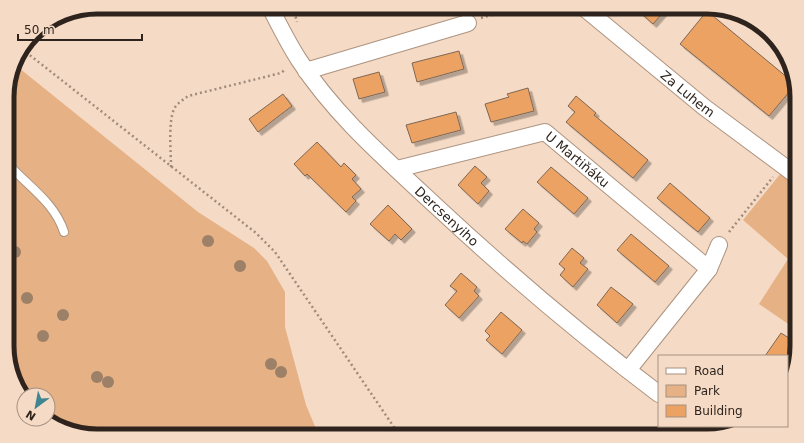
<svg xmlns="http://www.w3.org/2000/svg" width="804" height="443" font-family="'DejaVu Sans',sans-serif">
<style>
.green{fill:#e6b185}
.building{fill:#eca262;stroke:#7e6754;filter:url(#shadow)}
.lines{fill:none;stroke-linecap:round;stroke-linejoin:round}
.service-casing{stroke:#ad9480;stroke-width:10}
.minor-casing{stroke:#ad9480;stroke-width:18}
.path{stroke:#a08c7d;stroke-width:2.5;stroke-dasharray:2 3;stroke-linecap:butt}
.service{stroke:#fff;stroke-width:8}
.minor{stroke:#fff;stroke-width:16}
.tree{fill:#9d8068}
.labels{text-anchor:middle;stroke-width:4;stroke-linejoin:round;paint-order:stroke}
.street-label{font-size:13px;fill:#2e241d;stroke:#f5dac5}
.rim{fill:none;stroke:#2e241d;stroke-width:5}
</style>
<defs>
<filter id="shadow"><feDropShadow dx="3.5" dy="3.5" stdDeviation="0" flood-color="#0004"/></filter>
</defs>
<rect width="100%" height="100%" fill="#f5dac5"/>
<!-- green -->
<path class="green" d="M 14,64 L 198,212 L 254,248 L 267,261 L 285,292 L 285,327 L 306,405 L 319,436 L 97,436 L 52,424 L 47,419 L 48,395 L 24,395 L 24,398 L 22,396 L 8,358 L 8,85 Z
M 781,173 L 797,184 L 797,330 L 759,304 L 788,259 L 743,220 Z"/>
<!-- building -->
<path class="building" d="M 634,7 L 668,7 L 653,24 Z
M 707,11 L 794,83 L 795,85 L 769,116 L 680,44 Z
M 459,51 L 464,69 L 417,82 L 412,63 Z
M 379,72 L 385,92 L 359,99 L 353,79 Z
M 528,88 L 534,111 L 491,122 L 485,104 L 509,97 L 507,94 Z
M 283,94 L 292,106 L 258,132 L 249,119 Z
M 576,96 L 596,113 L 594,115 L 648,160 L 633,178 L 566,122 L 575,112 L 568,106 Z
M 456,112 L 461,130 L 412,143 L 406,125 Z
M 317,142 L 341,167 L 344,163 L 356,175 L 352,179 L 361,189 L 352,197 L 356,201 L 346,212 L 307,174 L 305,176 L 294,164 Z
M 475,166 L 487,177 L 481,183 L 489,191 L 478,204 L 458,185 Z
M 551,167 L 588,198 L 574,214 L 537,182 Z
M 670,183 L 710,218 L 698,232 L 657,198 Z
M 388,205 L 412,229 L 401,240 L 395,234 L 389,241 L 370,224 Z
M 523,209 L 539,223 L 534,229 L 537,232 L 527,244 L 523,241 L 522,243 L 505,229 Z
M 631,234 L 669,266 L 655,282 L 617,250 Z
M 572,248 L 584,258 L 580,263 L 588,269 L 573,287 L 560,275 L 565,269 L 559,264 Z
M 461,273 L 477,287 L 474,291 L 479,296 L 459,318 L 445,305 L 457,291 L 450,286 Z
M 611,287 L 633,304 L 617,323 L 597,305 Z
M 501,312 L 522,330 L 502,354 L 486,340 L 490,336 L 485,331 Z
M 781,333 L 797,343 L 796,356 L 765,356 Z"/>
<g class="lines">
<defs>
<path id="service" d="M 8,164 C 28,186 55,203 64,232"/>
<g id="minor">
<path id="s1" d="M 270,7 C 279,25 288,43 299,60 C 336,117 388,161 437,207 C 508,273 582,336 659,394"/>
<path id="s2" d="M 583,7 L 704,107 L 797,176"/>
<path d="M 306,71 L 468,23"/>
<path id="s3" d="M 397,169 L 545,132 L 709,269"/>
<path d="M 628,370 L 709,269 L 719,245"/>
<path d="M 702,426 L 714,435"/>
</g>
</defs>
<!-- service casing -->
<use href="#service" class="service-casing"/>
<!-- minor casing -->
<use href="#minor" class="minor-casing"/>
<!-- path -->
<path class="path" d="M 293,7 L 297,22
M 481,18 L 520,7
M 22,49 L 256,233 L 275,252 L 400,436
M 171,167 C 171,151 168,123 174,109 C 177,103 183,100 188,96 L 281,73 L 286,69
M 729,232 L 773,177"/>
<!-- service -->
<use href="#service" class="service"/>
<!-- minor -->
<use href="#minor" class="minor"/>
</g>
<!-- trees -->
<g class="tree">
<circle cx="208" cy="241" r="6"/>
<circle cx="15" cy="252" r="6"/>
<circle cx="240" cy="266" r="6"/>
<circle cx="27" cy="298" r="6"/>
<circle cx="63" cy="315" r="6"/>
<circle cx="43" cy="336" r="6"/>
<circle cx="271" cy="364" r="6"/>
<circle cx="281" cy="372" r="6"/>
<circle cx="97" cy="377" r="6"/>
<circle cx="108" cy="382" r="6"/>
</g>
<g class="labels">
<!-- street labels -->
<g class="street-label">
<text dy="5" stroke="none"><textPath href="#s2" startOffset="136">Za Luhem</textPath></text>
<text dy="5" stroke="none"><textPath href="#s3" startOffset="195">U Martiňáku</textPath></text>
<text dy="5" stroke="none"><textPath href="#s1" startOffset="276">Dercsenyiho</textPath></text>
</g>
</g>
<!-- crop -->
<path d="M0 0H804V443H0ZM97 14H707A83 83 0 0 1 790 97V346A83 83 0 0 1 707 429H97A83 83 0 0 1 14 346V97A83 83 0 0 1 97 14Z" fill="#f5dac5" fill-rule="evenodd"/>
<path class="rim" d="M97 14H707A83 83 0 0 1 790 97V346A83 83 0 0 1 707 429H97A83 83 0 0 1 14 346V97A83 83 0 0 1 97 14Z"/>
<!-- legend -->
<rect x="658" y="355" width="130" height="72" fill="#f5dac5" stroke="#a59182"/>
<rect x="666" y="368" width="20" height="6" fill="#ffffff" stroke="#a59182"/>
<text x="694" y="375" font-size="12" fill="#2e241d">Road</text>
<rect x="666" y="385" width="20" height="12" fill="#e6b185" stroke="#a59182"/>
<text x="694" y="395" font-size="12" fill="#2e241d">Park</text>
<rect x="666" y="405" width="20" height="12" fill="#eca262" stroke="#a59182"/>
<text x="694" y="415" font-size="12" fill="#2e241d">Building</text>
<!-- north arrow -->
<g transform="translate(36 407) rotate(212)"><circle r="19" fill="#f5dac5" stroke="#a59182"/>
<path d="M0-3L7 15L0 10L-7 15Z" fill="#408591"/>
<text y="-6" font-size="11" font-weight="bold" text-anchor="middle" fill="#2e241d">N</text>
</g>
<!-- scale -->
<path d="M18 34v6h124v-6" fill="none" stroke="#2e241d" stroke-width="2"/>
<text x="24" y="34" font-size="12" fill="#2e241d" stroke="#f5dac5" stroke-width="3" paint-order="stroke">50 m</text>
</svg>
